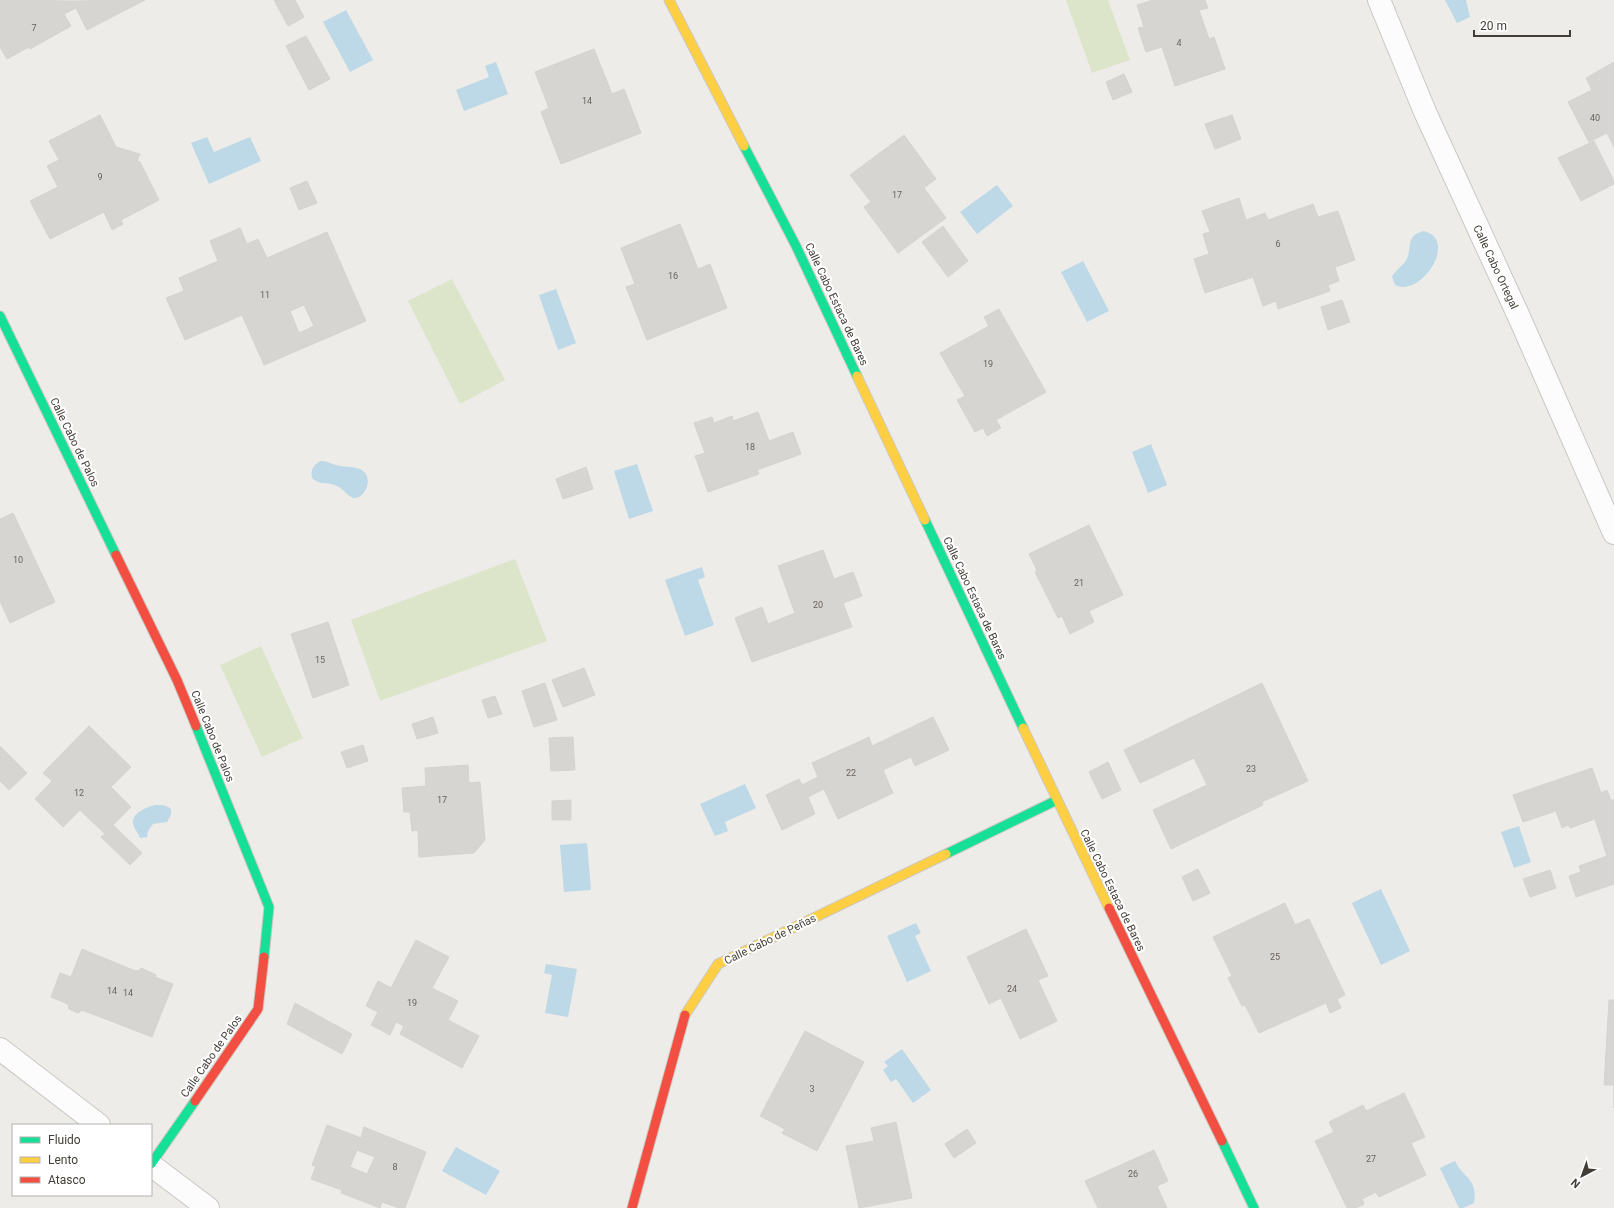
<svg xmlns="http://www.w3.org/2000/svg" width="1614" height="1208" font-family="Roboto,sans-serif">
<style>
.green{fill:#dce5ca}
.water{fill:#bdd8e7}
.building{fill:#d7d5d1;stroke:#d5d3ce;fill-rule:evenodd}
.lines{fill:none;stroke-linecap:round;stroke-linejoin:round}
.street-casing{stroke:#cac8c4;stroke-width:24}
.fast-casing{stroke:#ccc8c0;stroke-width:11}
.slow-casing{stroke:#ccc8c0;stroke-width:11}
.jam-casing{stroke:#ccc8c0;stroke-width:11}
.street{stroke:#fcfcfc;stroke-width:22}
.fast{stroke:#16e098;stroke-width:9}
.slow{stroke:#ffcf43;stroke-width:9}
.jam{stroke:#f24e42;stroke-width:9}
.labels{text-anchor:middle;stroke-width:4;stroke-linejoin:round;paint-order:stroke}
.number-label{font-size:9px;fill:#68645e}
.street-label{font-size:11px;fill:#423d36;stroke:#fff}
</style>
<rect width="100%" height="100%" fill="#edece8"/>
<!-- green -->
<path class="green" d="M 1066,0 L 1108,0 L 1130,60 L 1092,73 Z
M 452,279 L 505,380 L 460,404 L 408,301 Z
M 515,559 L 547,641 L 380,701 L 351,620 Z
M 261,646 L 303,738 L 262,757 L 220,665 Z"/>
<!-- water -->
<path class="water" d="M 1445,0 L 1466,0 L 1470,17 L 1457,23 Z
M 346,10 L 373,60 L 350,72 L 323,22 Z
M 496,62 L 508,94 L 464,111 L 456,90 L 489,77 L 485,66 Z
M 207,137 L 214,152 L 250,137 L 261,161 L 209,184 L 191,143 Z
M 997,185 L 1013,206 L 977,234 L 960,212 Z
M 1424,231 C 1459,240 1421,298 1395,285 L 1392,277 C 1395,271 1401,267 1405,262 C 1414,250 1403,236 1424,231 Z
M 1083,261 L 1109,311 L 1087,322 L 1061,272 Z
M 556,289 L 576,343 L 558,350 L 539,295 Z
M 1151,444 L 1167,485 L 1148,493 L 1132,452 Z
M 321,461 C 327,461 331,464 336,465 C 345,468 359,465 365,473 C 372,481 365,499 353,498 C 347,495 343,489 337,486 C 328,481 323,487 312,478 C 310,470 314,464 321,461 Z
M 637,464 L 653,511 L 629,519 L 614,471 Z
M 702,567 L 705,577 L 698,580 L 714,625 L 685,636 L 665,580 Z
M 745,784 L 756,808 L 725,822 L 728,831 L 715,836 L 700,804 Z
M 155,805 C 168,805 177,807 167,822 L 153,824 L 148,831 L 147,837 L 140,838 C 138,833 133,827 133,823 C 132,813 147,807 155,805 Z
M 1519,826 L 1531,862 L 1514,868 L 1501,832 Z
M 587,843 L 591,890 L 564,892 L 560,845 Z
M 1381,889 L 1410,951 L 1381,965 L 1352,903 Z
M 916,923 L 921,933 L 915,936 L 931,971 L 907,982 L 887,936 Z
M 546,964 L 577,969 L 568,1017 L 545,1013 L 552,975 L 544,973 Z
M 902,1049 L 931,1090 L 913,1103 L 896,1079 L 891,1082 L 883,1070 L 888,1066 L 884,1062 Z
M 456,1147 L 500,1171 L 486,1195 L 442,1171 Z
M 1455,1161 C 1463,1179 1478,1177 1474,1203 L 1463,1208 L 1459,1208 L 1440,1168 Z"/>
<!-- building -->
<path class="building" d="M 0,0 L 72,1 L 145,0 L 87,30 L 76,8 L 64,14 L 71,26 L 30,49 L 29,47 L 7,59 L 0,47 Z
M 274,0 L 295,0 L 304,17 L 288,26 Z
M 1153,0 L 1205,0 L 1208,8 L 1199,10 L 1209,39 L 1214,37 L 1225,69 L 1175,86 L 1162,47 L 1146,52 L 1138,28 L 1144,27 L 1137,5 Z
M 306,36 L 330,79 L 309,90 L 286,46 Z
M 594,49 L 612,94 L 624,89 L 641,133 L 561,164 L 541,112 L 549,108 L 535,72 Z
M 1614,62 L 1614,147 L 1607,133 L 1589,142 L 1568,102 L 1592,90 L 1586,78 Z
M 1124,74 L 1132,92 L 1113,100 L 1106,82 Z
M 100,115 L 116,147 L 140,154 L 137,161 L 140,162 L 159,200 L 121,220 L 123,224 L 112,230 L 104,212 L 50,239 L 30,201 L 58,187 L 47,166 L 59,160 L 49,141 Z
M 1232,115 L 1241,139 L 1215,149 L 1205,124 Z
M 904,135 L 936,179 L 924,188 L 946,218 L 898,253 L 864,207 L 871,202 L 850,175 Z
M 1594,141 L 1614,181 L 1614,184 L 1581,201 L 1558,158 Z
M 307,181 L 317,203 L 299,210 L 290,188 Z
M 1239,198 L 1246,220 L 1265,213 L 1268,220 L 1313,204 L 1318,217 L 1338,211 L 1355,260 L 1335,267 L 1339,281 L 1328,285 L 1330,291 L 1278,309 L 1276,301 L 1263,306 L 1253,277 L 1205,293 L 1194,259 L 1209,254 L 1203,234 L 1210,232 L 1202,211 Z
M 680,224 L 698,269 L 710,264 L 727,308 L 647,340 L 626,287 L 635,284 L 621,248 Z
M 943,226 L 968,261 L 948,277 L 922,242 Z
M 240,228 L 247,244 L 258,239 L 267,258 L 327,232 L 366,321 L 264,365 L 242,315 L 185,340 L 166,298 L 184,291 L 179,278 L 218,261 L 210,241 ZM 304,305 L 314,326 L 299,333 L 290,311 Z
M 1342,300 L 1350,322 L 1328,330 L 1321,307 Z
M 999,309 L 1046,392 L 996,420 L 1001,428 L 987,436 L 983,428 L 975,432 L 957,400 L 965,396 L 940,353 L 989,326 L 984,317 Z
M 758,412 L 769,441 L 793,432 L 801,454 L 757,470 L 759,474 L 708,492 L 695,456 L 705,453 L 694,423 L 712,417 L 714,423 L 732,416 L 733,421 Z
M 586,467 L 593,489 L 563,499 L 556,479 Z
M 13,513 L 55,602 L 10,623 L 0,601 L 0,519 Z
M 1089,525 L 1123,595 L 1089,611 L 1094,622 L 1070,634 L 1062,616 L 1058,618 L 1035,572 L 1037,570 L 1029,554 Z
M 823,550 L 834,579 L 853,572 L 862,596 L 843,603 L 852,627 L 752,662 L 735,618 L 762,607 L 768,624 L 795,613 L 778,566 Z
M 328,622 L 349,685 L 313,698 L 291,634 Z
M 584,668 L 595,695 L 563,707 L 552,680 Z
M 545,683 L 557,720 L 534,727 L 522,691 Z
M 1262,683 L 1308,781 L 1262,802 L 1263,805 L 1171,849 L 1153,810 L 1207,785 L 1194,758 L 1140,783 L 1124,750 Z
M 495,696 L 502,714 L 488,718 L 482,700 Z
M 433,717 L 438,733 L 417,739 L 412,724 Z
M 933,717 L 949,750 L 915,766 L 911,757 L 883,770 L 893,793 L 838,819 L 824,789 L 808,797 L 815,814 L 782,830 L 766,795 L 799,779 L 802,785 L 818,777 L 812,763 L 869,737 L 872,746 Z
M 89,726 L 131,767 L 111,787 L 131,807 L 113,825 L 142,853 L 130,865 L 101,837 L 105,834 L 80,810 L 63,827 L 35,799 L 52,781 L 43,773 Z
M 573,737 L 575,770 L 551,771 L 549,738 Z
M 363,745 L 368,761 L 347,768 L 341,752 Z
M 0,746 L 27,773 L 9,790 L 0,781 Z
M 1108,762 L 1121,790 L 1102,799 L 1089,772 Z
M 468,765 L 469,783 L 480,782 L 485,840 L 474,853 L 419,857 L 418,830 L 412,831 L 410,812 L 404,812 L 402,788 L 426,786 L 425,768 Z
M 1592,768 L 1601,793 L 1607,790 L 1611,801 L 1614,799 L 1614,884 L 1576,897 L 1569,876 L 1581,872 L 1579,866 L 1607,856 L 1595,819 L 1570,828 L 1568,825 L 1562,828 L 1556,811 L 1523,822 L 1513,795 Z
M 571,800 L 571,820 L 552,820 L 552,801 Z
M 1198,869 L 1210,893 L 1193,901 L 1182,877 Z
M 1550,870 L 1556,888 L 1530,897 L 1523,879 Z
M 1285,903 L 1295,925 L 1309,919 L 1345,995 L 1337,999 L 1341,1008 L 1330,1013 L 1326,1003 L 1259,1033 L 1245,1005 L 1242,1006 L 1228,978 L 1232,976 L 1213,937 Z
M 1026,929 L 1048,976 L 1038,980 L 1057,1021 L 1020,1039 L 1001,998 L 989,1004 L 967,957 Z
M 416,940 L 449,957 L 432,988 L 458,1001 L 448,1020 L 479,1036 L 462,1068 L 400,1034 L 404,1026 L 396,1022 L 390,1035 L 371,1025 L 378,1012 L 366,1006 L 378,981 L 391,988 Z
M 82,949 L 133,970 L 139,971 L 141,968 L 156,975 L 155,977 L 173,984 L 152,1037 L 82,1010 L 78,1013 L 69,1009 L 68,1004 L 51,997 L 60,973 L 71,977 Z
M 1609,1000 L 1614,1000 L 1614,1108 L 1614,1085 L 1604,1085 Z
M 295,1003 L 352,1034 L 342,1054 L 287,1024 Z
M 805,1031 L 864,1062 L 817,1151 L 782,1133 L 785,1129 L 760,1116 Z
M 1404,1093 L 1425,1137 L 1411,1143 L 1426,1175 L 1379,1197 L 1376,1192 L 1362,1199 L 1364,1204 L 1356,1208 L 1347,1208 L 1315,1141 L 1334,1132 L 1329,1122 L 1363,1105 L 1366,1111 Z
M 896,1122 L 912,1198 L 859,1208 L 846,1146 L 874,1141 L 871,1128 Z
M 327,1125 L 361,1138 L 364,1127 L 426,1152 L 405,1208 L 399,1208 L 382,1202 L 380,1208 L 341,1193 L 342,1190 L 311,1179 L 316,1166 L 312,1165 ZM 357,1150 L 375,1157 L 367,1174 L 350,1167 Z
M 967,1129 L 976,1143 L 954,1158 L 945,1144 Z
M 1154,1150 L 1168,1181 L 1157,1186 L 1167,1208 L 1098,1208 L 1085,1181 Z"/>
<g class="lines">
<defs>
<path id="street" d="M 1379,0 L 1425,112 L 1520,319 L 1614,533
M 0,1049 L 99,1125
M 151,1165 L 208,1208"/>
<path id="fast" d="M 744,146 L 796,246 L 857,376
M 0,316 L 116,555
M 925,520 L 1023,728
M 196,726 L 269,907 L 264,957
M 946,854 L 1057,800
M 1222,1141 L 1254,1208
M 151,1164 L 195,1101"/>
<path id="slow" d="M 669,0 L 744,146
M 857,376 L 925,520
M 1023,728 L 1109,908
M 685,1015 L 718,964 L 946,854"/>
<path id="jam" d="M 116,555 L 177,680 L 196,726
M 1109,908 L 1222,1141
M 195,1101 L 258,1009 L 264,957
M 632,1208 L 685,1015"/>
</defs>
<!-- street casing -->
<use href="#street" class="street-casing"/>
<!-- fast casing -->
<use href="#fast" class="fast-casing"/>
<!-- slow casing -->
<use href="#slow" class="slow-casing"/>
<!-- jam casing -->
<use href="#jam" class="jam-casing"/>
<!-- street -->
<use href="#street" class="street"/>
<!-- fast -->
<use href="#fast" class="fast"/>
<!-- slow -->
<use href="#slow" class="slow"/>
<!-- jam -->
<use href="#jam" class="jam"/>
</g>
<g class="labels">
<!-- number labels -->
<g class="number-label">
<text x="34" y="31">7</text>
<text x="1179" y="46">4</text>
<text x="587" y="104">14</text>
<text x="1595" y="121">40</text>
<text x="100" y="180">9</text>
<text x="897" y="198">17</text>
<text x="1278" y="247">6</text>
<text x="673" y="279">16</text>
<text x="265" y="298">11</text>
<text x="988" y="367">19</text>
<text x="750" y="450">18</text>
<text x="18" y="563">10</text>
<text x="1079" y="586">21</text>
<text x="818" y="608">20</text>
<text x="320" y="663">15</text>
<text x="1251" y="772">23</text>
<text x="851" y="776">22</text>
<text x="79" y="796">12</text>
<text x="442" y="803">17</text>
<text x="1275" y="960">25</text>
<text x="1012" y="992">24</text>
<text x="112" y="994">14</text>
<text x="128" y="996">14</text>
<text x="412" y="1006">19</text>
<text x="812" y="1092">3</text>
<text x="1371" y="1162">27</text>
<text x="395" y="1170">8</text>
<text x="1133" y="1177">26</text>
</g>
<!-- street labels -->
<g class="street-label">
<text transform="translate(1496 267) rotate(65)" y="4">Calle Cabo Ortegal</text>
<text transform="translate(837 304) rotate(65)" y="4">Calle Cabo Estaca de Bares</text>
<text transform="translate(75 442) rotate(64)" y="4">Calle Cabo de Palos</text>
<text transform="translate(975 598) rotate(65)" y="4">Calle Cabo Estaca de Bares</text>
<text transform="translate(213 736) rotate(68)" y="4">Calle Cabo de Palos</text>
<text transform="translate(1113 890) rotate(64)" y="4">Calle Cabo Estaca de Bares</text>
<text transform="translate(770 939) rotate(-26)" y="4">Calle Cabo de Peñas</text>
<text transform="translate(211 1056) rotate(-55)" y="4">Calle Cabo de Palos</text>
</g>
</g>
<!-- legend -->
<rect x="12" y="1124" width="140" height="72" fill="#ffffff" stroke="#b3b1af"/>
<rect x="20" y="1137" width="20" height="6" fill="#16e098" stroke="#b3b1af"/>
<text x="48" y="1144" font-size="12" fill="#423d36">Fluido</text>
<rect x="20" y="1157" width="20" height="6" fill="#ffcf43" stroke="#b3b1af"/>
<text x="48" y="1164" font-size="12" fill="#423d36">Lento</text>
<rect x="20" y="1177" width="20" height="6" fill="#f24e42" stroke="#b3b1af"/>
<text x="48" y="1184" font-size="12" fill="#423d36">Atasco</text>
<!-- north arrow -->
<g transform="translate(1582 1176) rotate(221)" stroke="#ffffff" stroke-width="3" paint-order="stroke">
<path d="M0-3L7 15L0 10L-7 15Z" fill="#423d36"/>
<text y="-6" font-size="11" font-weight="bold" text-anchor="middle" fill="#423d36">N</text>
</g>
<!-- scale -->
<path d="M1474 30v6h96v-6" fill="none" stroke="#423d36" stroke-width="2"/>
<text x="1480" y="30" font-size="12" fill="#423d36" stroke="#ffffff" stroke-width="3" paint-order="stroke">20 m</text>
</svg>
